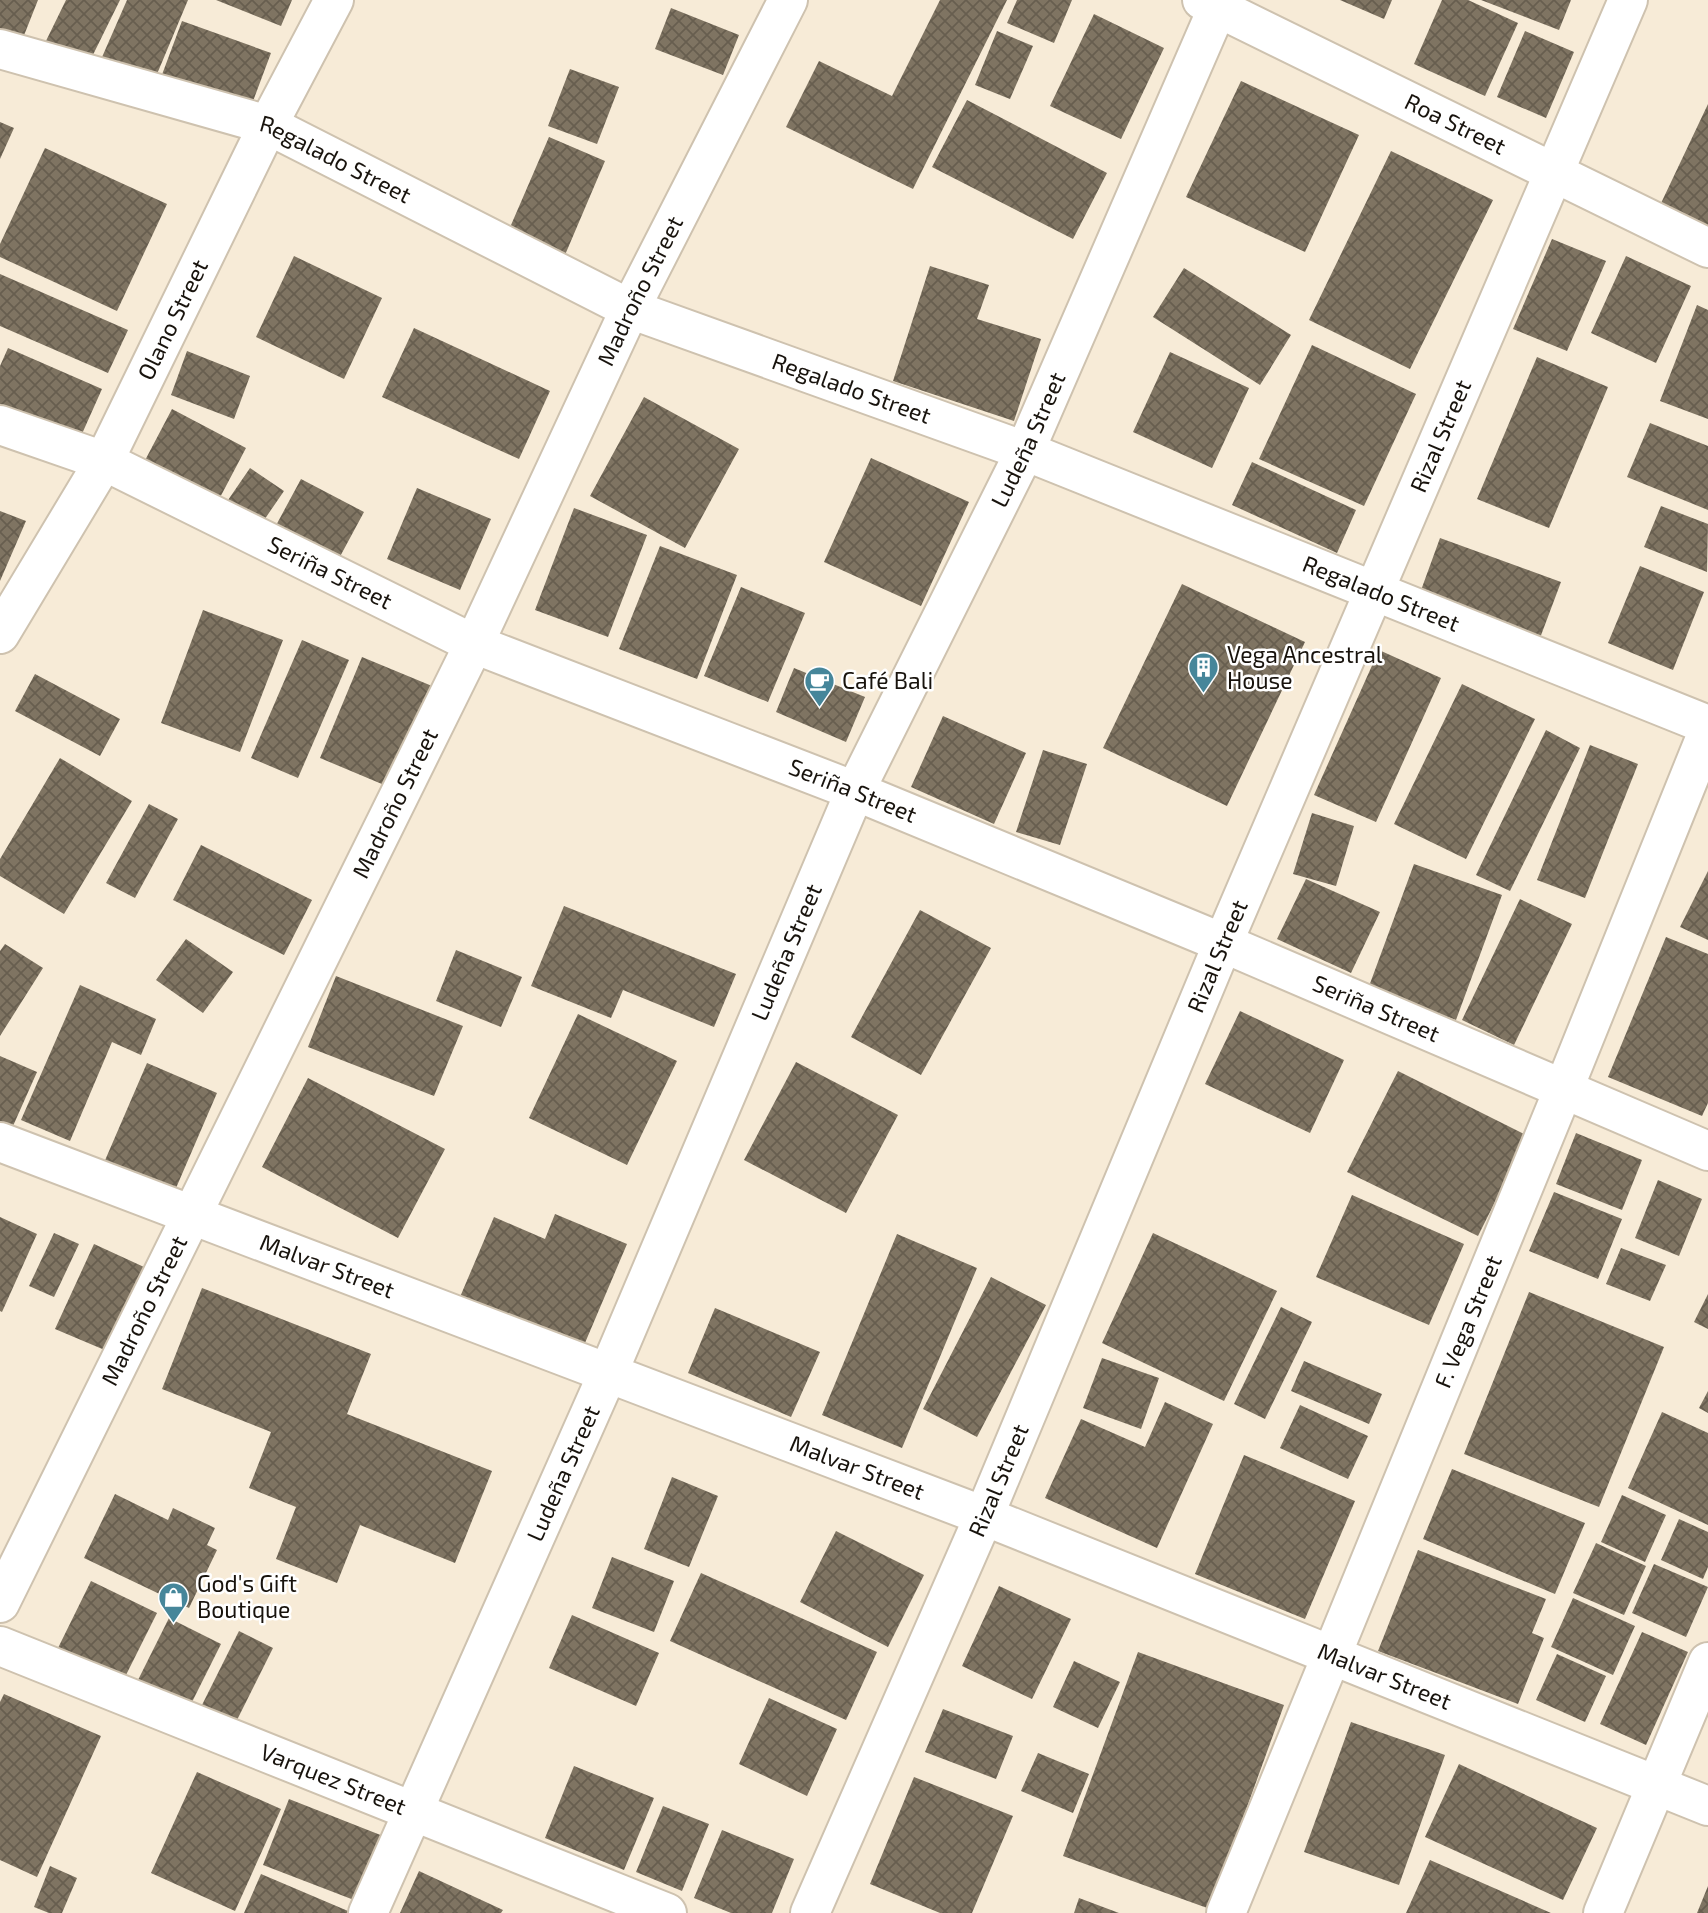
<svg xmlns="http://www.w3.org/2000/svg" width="1708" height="1913" font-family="'Exo 2',sans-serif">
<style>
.building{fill:url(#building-cross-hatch)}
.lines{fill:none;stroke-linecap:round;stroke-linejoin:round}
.street-casing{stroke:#cec2af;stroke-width:42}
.secondary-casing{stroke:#cec2af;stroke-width:42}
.street{stroke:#fff;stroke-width:38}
.secondary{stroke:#fff;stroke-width:38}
.labels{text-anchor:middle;stroke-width:5;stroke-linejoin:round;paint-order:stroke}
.street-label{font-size:23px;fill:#18130d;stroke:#fff}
.poi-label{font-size:23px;fill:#18130d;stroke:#fff;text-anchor:start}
</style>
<defs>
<pattern id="building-cross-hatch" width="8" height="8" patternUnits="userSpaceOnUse" patternTransform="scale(1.75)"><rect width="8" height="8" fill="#7f7462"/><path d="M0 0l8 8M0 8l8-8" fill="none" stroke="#675e4f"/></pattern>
</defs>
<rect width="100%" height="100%" fill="#f7ebd7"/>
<!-- building -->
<path class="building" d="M 0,0 L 38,0 L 19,48 L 0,40 Z
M 66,0 L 120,0 L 87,67 L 44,45 Z
M 127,0 L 188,0 L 152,86 L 99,64 Z
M 216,0 L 292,0 L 281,26 Z
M 940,0 L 1007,0 L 913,189 L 786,127 L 819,61 L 892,96 Z
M 1017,0 L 1072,0 L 1054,43 L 1007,23 Z
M 1340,0 L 1392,0 L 1384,19 Z
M 1442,0 L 1468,0 L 1518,23 L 1485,96 L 1414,64 Z
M 1481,0 L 1571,0 L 1559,30 Z
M 671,8 L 739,35 L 723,75 L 655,49 Z
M 1094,14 L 1164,48 L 1121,139 L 1050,106 Z
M 182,21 L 271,53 L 249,112 L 160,80 Z
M 997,31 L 1033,46 L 1010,99 L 975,85 Z
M 1525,31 L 1574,52 L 1546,118 L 1497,97 Z
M 570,69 L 619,87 L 597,144 L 548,126 Z
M 1241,81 L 1359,135 L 1305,252 L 1186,197 Z
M 967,100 L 1107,173 L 1073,239 L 932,167 Z
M 1708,104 L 1708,243 L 1654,218 Z
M 0,122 L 14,128 L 0,159 Z
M 549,137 L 605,161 L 562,262 L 505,239 Z
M 45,148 L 167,204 L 117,311 L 0,257 L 0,244 Z
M 1391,151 L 1493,200 L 1410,369 L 1309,320 Z
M 1552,239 L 1606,261 L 1567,351 L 1513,329 Z
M 294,256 L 382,298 L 344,379 L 256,337 Z
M 1626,256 L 1691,286 L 1656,363 L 1591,333 Z
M 930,266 L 989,285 L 977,319 L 1041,339 L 1014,421 L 893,381 Z
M 1184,268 L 1291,335 L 1260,385 L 1153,317 Z
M 0,274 L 128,330 L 108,373 L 0,326 Z
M 1697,305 L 1708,310 L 1708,419 L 1660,401 Z
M 414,328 L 550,391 L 519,459 L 382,397 Z
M 1312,345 L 1416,394 L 1364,506 L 1259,459 Z
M 8,348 L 102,389 L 77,445 L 0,412 L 0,366 Z
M 187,351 L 250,376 L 234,419 L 171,395 Z
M 1170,352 L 1249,388 L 1212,468 L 1133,432 Z
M 1537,357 L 1608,387 L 1549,528 L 1477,499 Z
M 644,397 L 739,449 L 685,548 L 590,496 Z
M 172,409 L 246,448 L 215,507 L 141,468 Z
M 1650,423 L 1708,446 L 1708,510 L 1627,477 Z
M 871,458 L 969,502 L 921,606 L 824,562 Z
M 1252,462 L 1356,510 L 1337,553 L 1232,505 Z
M 250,468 L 284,491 L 260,526 L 226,503 Z
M 301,479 L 364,512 L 336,564 L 273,531 Z
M 417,488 L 491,519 L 460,590 L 387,559 Z
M 1661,506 L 1708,524 L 1707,572 L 1644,547 Z
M 574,508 L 647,535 L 608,637 L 535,610 Z
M 0,511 L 26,521 L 0,581 Z
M 1440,538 L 1561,582 L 1540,638 L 1420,593 Z
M 660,546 L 737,575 L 697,679 L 619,649 Z
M 1640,566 L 1704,592 L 1673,670 L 1608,643 Z
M 1182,584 L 1305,642 L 1227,806 L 1103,748 Z
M 741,587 L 805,613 L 768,702 L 704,676 Z
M 203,610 L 283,640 L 240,752 L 161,723 Z
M 302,640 L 349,660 L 298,778 L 251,758 Z
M 1379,650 L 1441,678 L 1376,822 L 1314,795 Z
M 362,657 L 432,686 L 389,787 L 320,758 Z
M 794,668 L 865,697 L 846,742 L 776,712 Z
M 35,674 L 120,719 L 100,756 L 15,711 Z
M 1462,684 L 1535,719 L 1466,859 L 1394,824 Z
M 943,716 L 1026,753 L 994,824 L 911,787 Z
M 1546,730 L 1580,748 L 1510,891 L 1476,875 Z
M 1590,745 L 1638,764 L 1585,898 L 1537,880 Z
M 1043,750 L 1087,764 L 1060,845 L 1016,832 Z
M 60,758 L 132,801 L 64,914 L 0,876 L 0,859 Z
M 149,804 L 178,819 L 135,898 L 106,883 Z
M 1312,813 L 1354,826 L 1336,886 L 1293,874 Z
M 201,845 L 312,900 L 284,955 L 173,900 Z
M 1414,864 L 1502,895 L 1456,1020 L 1368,989 Z
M 1708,871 L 1708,940 L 1680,927 Z
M 1306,879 L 1380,912 L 1351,973 L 1277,939 Z
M 1520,899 L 1572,924 L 1514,1045 L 1462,1020 Z
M 564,906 L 736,974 L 714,1027 L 623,990 L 611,1018 L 531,986 Z
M 920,910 L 991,948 L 921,1075 L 851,1037 Z
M 1666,937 L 1708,954 L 1708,1103 L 1702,1116 L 1608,1077 Z
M 186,939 L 233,972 L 203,1013 L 156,980 Z
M 5,944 L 43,968 L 0,1036 L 0,951 Z
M 456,950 L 522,977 L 501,1027 L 436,1001 Z
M 336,976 L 463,1026 L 434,1096 L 308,1047 Z
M 80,985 L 156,1019 L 141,1055 L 112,1042 L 70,1141 L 21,1120 Z
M 1240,1011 L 1344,1060 L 1310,1133 L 1205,1084 Z
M 578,1014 L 677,1061 L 627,1165 L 529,1118 Z
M 0,1056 L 37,1072 L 13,1126 L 0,1121 Z
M 796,1062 L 898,1115 L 846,1213 L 744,1160 Z
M 147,1063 L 217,1093 L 173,1195 L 103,1165 Z
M 1398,1071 L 1528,1136 L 1478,1236 L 1347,1172 Z
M 308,1078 L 445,1149 L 398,1238 L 262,1167 Z
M 1576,1133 L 1642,1160 L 1622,1210 L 1556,1184 Z
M 1658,1180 L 1702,1199 L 1679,1256 L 1635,1238 Z
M 1554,1192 L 1622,1219 L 1598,1279 L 1529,1251 Z
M 1352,1195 L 1464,1244 L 1429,1325 L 1316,1277 Z
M 555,1214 L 627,1244 L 582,1350 L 460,1297 L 494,1217 L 545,1239 Z
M 0,1217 L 37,1234 L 2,1312 L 0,1311 Z
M 54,1233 L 79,1244 L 54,1297 L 29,1286 Z
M 1153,1233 L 1277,1291 L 1224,1401 L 1102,1343 Z
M 897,1234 L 977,1268 L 902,1448 L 822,1415 Z
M 94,1244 L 144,1267 L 107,1351 L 55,1329 Z
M 1621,1248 L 1666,1265 L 1650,1301 L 1606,1284 Z
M 991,1277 L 1046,1305 L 977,1437 L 923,1409 Z
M 202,1288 L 371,1354 L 347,1414 L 492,1471 L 455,1563 L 360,1525 L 337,1583 L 276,1559 L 296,1507 L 249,1488 L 271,1432 L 162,1389 Z
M 1529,1292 L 1664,1347 L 1599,1507 L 1464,1454 Z
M 1708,1294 L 1708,1329 L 1694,1322 Z
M 1281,1307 L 1312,1322 L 1265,1419 L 1234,1404 Z
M 715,1308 L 820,1352 L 791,1417 L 688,1373 Z
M 1102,1358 L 1159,1378 L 1141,1429 L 1083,1408 Z
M 1304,1361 L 1382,1394 L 1369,1424 L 1291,1391 Z
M 1708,1391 L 1708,1413 L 1699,1408 Z
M 1165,1402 L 1213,1424 L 1157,1548 L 1045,1498 L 1081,1419 L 1145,1447 Z
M 1300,1405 L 1368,1436 L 1348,1479 L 1280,1448 Z
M 1662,1412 L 1708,1433 L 1708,1525 L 1628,1488 Z
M 1244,1455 L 1355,1501 L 1305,1619 L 1195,1574 Z
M 1452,1469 L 1585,1523 L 1555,1594 L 1423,1539 Z
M 672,1477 L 718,1496 L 689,1567 L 644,1549 Z
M 115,1494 L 168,1520 L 173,1508 L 215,1528 L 207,1545 L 217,1550 L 189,1608 L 84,1558 Z
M 1622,1495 L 1666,1515 L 1645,1562 L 1601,1542 Z
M 1679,1519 L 1708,1532 L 1708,1567 L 1703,1579 L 1661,1560 Z
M 836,1531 L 924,1575 L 888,1647 L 800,1602 Z
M 1596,1543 L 1646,1566 L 1624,1615 L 1573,1593 Z
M 1418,1550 L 1546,1599 L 1532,1633 L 1544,1638 L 1518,1704 L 1378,1651 Z
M 612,1557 L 674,1581 L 654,1632 L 592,1608 Z
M 1654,1564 L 1708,1587 L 1686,1637 L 1632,1613 Z
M 701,1573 L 877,1652 L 846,1720 L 670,1641 Z
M 91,1581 L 157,1613 L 123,1681 L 58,1648 Z
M 999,1586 L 1071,1619 L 1032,1699 L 962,1666 Z
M 1573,1598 L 1635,1626 L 1613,1675 L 1551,1647 Z
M 572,1615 L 659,1653 L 636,1706 L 549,1668 Z
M 169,1618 L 221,1644 L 188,1710 L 136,1684 Z
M 239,1631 L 273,1648 L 232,1730 L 198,1713 Z
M 1642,1632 L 1688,1652 L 1646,1745 L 1600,1724 Z
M 1138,1652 L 1284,1705 L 1210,1909 L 1063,1856 Z
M 1557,1654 L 1606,1676 L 1585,1722 L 1536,1700 Z
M 1074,1661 L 1120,1682 L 1098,1728 L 1053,1707 Z
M 4,1694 L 101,1736 L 37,1877 L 0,1860 L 0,1702 Z
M 769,1698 L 837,1729 L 807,1796 L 739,1764 Z
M 943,1709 L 1013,1736 L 996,1779 L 925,1752 Z
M 1351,1722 L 1445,1755 L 1399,1885 L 1304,1852 Z
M 1038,1753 L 1089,1774 L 1073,1813 L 1021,1791 Z
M 1459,1764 L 1597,1828 L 1563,1900 L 1425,1837 Z
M 574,1766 L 654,1798 L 624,1870 L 545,1838 Z
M 197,1772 L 281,1809 L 235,1911 L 151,1873 Z
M 914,1777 L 1013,1816 L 972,1913 L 940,1913 L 870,1884 Z
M 289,1799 L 383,1836 L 354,1900 L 263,1865 Z
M 663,1806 L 709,1824 L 682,1891 L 636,1872 Z
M 722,1830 L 794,1859 L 772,1913 L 731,1913 L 694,1898 Z
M 1430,1860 L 1551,1913 L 1406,1913 Z
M 50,1866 L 77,1878 L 62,1913 L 49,1913 L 34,1907 Z
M 419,1871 L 503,1910 L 501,1913 L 400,1913 Z
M 261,1874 L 348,1911 L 347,1913 L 244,1913 Z
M 1708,1886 L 1708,1913 L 1697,1913 Z
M 1079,1898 L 1119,1913 L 1074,1913 Z"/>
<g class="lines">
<defs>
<g id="street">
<path id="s1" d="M 1202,0 L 1708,248"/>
<path id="s2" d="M 0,49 L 268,125 L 630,309 L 1025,451 L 1708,725"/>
<path id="s3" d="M 0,425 L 104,461 L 474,644 L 855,791 L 1223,943 L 1708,1151"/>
<path id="s4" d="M 0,634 L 104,461 L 268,125 L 334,0"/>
<path id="s5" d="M 0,1142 L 984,1516 L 1708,1806"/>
<path id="s6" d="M 0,1603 L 474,644 L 630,309 L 788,0"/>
<path id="s7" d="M 368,1913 L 608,1373 L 855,791 L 1025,451 L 1221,0"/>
<path id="s8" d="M 1226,1913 L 1564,1088 L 1708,731"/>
</g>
<g id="secondary">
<path id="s9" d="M 0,1646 L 667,1913"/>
<path id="s10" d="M 810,1913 L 984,1516 L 1223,943 L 1628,0"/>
<path d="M 1603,1913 L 1708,1662"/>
</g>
</defs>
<!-- street casing -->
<use href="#street" class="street-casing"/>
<!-- secondary casing -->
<use href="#secondary" class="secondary-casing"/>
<!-- street -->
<use href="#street" class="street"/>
<!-- secondary -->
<use href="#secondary" class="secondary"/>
</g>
<!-- icons -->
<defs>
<symbol id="building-pin" viewBox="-11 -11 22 30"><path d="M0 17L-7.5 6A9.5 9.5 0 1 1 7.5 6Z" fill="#46869a" stroke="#fff"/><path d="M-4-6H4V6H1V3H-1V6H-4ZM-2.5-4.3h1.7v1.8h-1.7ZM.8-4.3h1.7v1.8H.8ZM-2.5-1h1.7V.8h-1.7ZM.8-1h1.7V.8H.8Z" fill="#fff"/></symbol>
<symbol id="cafe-pin" viewBox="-11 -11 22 30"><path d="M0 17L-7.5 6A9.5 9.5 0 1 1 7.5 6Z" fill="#46869a" stroke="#fff"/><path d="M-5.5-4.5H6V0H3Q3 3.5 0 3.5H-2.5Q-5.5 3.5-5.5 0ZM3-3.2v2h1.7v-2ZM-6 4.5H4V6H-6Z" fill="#fff"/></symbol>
<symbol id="shop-pin" viewBox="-11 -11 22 30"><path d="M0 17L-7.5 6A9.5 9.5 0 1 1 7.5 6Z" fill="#46869a" stroke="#fff"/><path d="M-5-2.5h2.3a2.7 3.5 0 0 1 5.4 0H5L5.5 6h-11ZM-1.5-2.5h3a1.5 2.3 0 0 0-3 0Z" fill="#fff"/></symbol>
</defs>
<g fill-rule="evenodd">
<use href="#building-pin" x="1186" y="650" width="35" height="47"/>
<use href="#cafe-pin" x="802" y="664" width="35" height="47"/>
<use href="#shop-pin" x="156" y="1580" width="35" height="47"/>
</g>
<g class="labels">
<!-- street labels -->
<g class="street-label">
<text dy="8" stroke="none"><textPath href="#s1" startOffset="282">Roa Street</textPath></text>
<text dy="8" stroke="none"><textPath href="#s2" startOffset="354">Regalado Street</textPath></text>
<text dy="8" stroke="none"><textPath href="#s6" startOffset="1460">Madroño Street</textPath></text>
<text dy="8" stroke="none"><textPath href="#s4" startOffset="359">Olano Street</textPath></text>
<text dy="8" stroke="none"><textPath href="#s2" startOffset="920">Regalado Street</textPath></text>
<text dy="8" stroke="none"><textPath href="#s10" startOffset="1606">Rizal Street</textPath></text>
<text dy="8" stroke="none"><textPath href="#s7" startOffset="1615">Ludeña Street</textPath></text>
<text dy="8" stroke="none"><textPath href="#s3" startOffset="362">Seriña Street</textPath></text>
<text dy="8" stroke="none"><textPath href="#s2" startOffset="1488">Regalado Street</textPath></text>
<text dy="8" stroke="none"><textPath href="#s3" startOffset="929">Seriña Street</textPath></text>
<text dy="8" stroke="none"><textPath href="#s6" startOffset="892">Madroño Street</textPath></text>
<text dy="8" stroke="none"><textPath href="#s7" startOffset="1048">Ludeña Street</textPath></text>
<text dy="8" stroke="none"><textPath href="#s10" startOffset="1040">Rizal Street</textPath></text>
<text dy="8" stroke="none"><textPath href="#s3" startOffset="1496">Seriña Street</textPath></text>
<text dy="8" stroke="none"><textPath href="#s5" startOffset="350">Malvar Street</textPath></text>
<text dy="8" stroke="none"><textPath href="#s6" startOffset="326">Madroño Street</textPath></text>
<text dy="8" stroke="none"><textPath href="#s8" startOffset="639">F. Vega Street</textPath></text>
<text dy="8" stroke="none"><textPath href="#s5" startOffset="917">Malvar Street</textPath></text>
<text dy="8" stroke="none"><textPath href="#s7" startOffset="481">Ludeña Street</textPath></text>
<text dy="8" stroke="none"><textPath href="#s10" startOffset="472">Rizal Street</textPath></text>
<text dy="8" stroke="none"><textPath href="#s5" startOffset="1484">Malvar Street</textPath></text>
<text dy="8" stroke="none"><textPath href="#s9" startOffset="359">Varquez Street</textPath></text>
</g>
<!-- poi labels -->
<g class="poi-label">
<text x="1227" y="663">Vega Ancestral<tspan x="1227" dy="26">House</tspan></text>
<text x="842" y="689">Café Bali</text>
<text x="197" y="1592">God's Gift<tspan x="197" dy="26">Boutique</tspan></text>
</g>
</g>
</svg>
